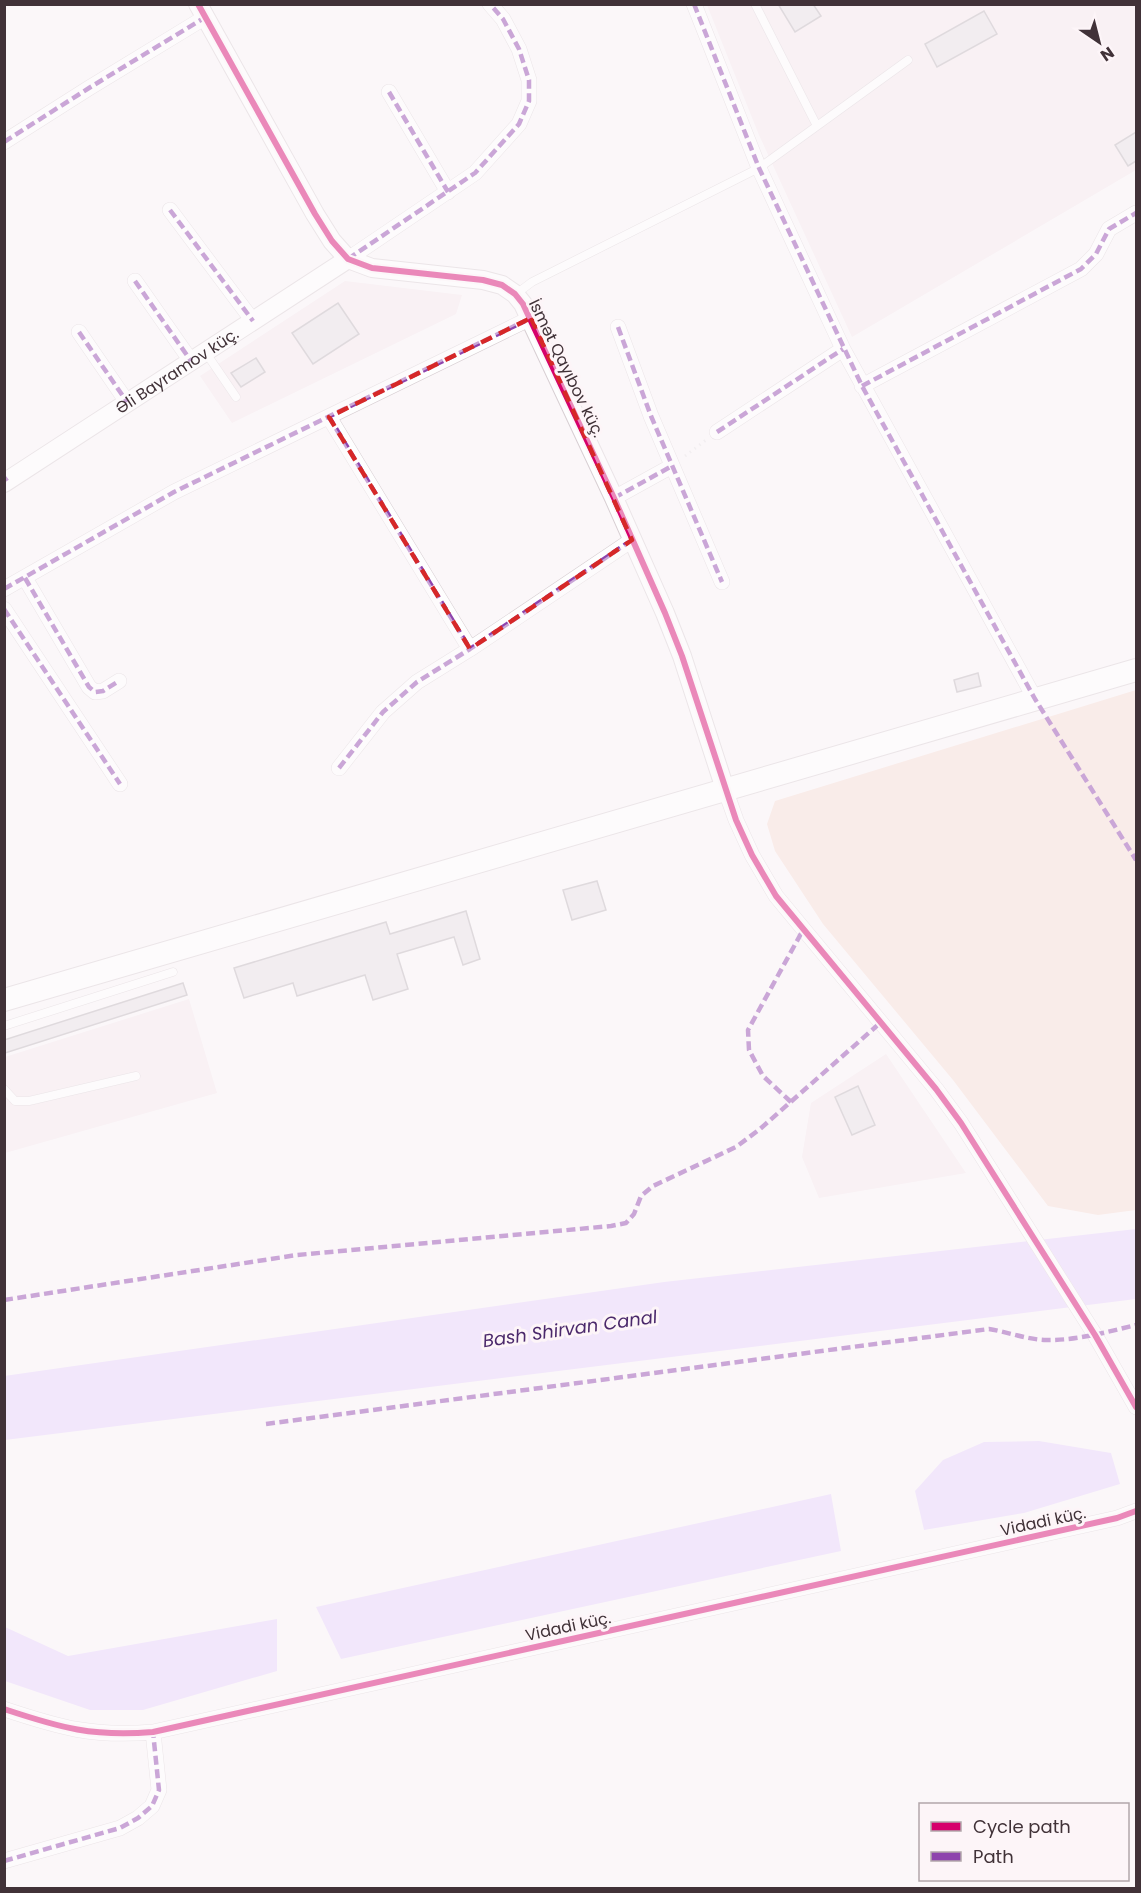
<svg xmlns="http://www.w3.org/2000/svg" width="1141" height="1893" font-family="Poppins,sans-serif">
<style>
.built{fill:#f5e8ed}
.green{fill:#f7ddd5}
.water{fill:#e7d3fc}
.building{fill:#e6dfe5;stroke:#bdb6bb;stroke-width:1.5}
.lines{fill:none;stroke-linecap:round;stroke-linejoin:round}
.service-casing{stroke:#d8cfd3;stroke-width:9}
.minor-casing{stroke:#d8cfd3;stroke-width:16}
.tertiary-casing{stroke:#d8cfd3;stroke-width:20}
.primary-casing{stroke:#d8cfd3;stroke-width:24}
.path{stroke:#e6e3e5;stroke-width:3;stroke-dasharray:1.5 4.5;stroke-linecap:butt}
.service{stroke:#fefefe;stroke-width:8}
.minor{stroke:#fefefe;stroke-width:15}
.tertiary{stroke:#fefefe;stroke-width:18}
.primary{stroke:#fefefe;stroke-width:22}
.quiet{stroke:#8e44ad;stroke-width:4.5;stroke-dasharray:9 4.5;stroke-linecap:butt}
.cycleway-casing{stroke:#fdf5f8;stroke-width:10}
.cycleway{stroke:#d6006c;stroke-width:6}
.marked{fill:none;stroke:#d62828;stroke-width:4.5;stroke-dasharray:12 8;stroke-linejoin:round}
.labels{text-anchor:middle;stroke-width:6;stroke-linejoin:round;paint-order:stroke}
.street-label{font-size:16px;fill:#413238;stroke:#fdf5f8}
.water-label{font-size:18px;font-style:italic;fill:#4b296b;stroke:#fdf5f8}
</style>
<rect width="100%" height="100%" fill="#fbf7f9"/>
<!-- built -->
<path class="built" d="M 707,5 L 1136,5 L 1136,170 L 852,337 L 759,135 Z
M 345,281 L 462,295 L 456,314 L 232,423 L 200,376 Z
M 189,999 L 217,1093 L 5,1153 L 5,1057 Z
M 886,1054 L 966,1173 L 819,1198 L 802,1157 L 811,1103 Z"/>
<!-- green -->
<path class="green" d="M 1136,690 L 1136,1210 L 1098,1215 L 1048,1206 L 953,1080 L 823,924 L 775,851 L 767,824 L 775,801 Z"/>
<!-- water -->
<path class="water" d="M 1136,1229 L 1136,1299 L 5,1440 L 4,1376 L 664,1282 Z
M 1039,1441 L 1111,1453 L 1120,1484 L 1024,1513 L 924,1530 L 915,1491 L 943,1460 L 984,1442 Z
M 831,1494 L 841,1551 L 341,1659 L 316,1607 Z
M 277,1619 L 277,1671 L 143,1710 L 90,1710 L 5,1681 L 5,1627 L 68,1656 Z"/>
<!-- building -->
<path class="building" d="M 778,4 L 813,4 L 821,16 L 795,32 Z
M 984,11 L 997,34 L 937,67 L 925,44 Z
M 1136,132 L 1136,161 L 1128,166 L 1115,145 Z
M 338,303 L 359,334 L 313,364 L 292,333 Z
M 256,358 L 265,372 L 241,387 L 231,373 Z
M 978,673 L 981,686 L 957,692 L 954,680 Z
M 597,881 L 606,910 L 572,920 L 563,890 Z
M 466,911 L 480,959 L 463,965 L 454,937 L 397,954 L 408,989 L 373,1000 L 365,975 L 297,996 L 293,983 L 244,998 L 234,968 L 386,922 L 390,934 Z
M 183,983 L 187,995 L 5,1053 L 4,1040 Z
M 858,1086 L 875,1125 L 852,1135 L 835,1097 Z"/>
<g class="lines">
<defs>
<path id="service" d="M 755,4 L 817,126
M 516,294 L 532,282 L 554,271 L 759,168 L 908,60
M 206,353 L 236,397
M 4,1026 L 173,972
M 4,1089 L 15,1101 L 29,1101 L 136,1076"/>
<path id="minor" d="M 694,4 L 759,168 L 843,349 L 1035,699
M 389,92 L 448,192
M 4,142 L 89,88 L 204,18
M 170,210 L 253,321
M 348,259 L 475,173 L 519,124 L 529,101 L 529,80 L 519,49 L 503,19 L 490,4
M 135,281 L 191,361
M 618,327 L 651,416 L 722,582
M 79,332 L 127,402
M 862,386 L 1081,269 L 1096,254 L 1109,229 L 1136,213
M 329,417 L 470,649
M 717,432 L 843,349
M 614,498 L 672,466
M 25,578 L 89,687 L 95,692 L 103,691 L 119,681
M 4,589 L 174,492 L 531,318
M 4,609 L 120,784
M 339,768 L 383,712 L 417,682 L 470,649 L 632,540
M 725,789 L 736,820 L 752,855 L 776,896 L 936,1089 L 961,1123 L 1095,1335 L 1136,1407
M 4,1709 C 61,1728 93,1737 153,1732 L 1117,1518 L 1136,1511
M 4,1861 L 120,1828 L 138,1818 L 152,1806 L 159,1790 L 153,1732"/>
<g id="tertiary">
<path d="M 198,4 L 315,214 L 332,241 L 348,259 L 372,268 L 483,280 L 502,285 L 515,294 L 523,304 L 614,498 L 665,613 L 682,656 L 725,789"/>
<path id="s1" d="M 4,483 L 348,259"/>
</g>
<path id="primary" d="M 4,1000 L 1136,670"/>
</defs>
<!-- service casing -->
<use href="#service" class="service-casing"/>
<!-- minor casing -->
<use href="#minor" class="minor-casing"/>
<!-- tertiary casing -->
<use href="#tertiary" class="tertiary-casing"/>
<!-- primary casing -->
<use href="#primary" class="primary-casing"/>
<!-- path -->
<path class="path" d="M 685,456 L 706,440"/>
<!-- service -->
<use href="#service" class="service"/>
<!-- minor -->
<use href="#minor" class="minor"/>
<!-- tertiary -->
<use href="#tertiary" class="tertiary"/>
<!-- primary -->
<use href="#primary" class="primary"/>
<!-- quiet -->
<path class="quiet" d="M 694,4 L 759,168 L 862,386 L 1035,699 L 1136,860
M 389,92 L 448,192
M 4,142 L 89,88 L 204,18
M 170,210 L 253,321
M 348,259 L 475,173 L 519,124 L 529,101 L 529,80 L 519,49 L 503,19 L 490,4
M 135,281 L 191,361
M 618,327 L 651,416 L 722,582
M 79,332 L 127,402
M 862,386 L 1081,269 L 1096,254 L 1109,229 L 1136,213
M 329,417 L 470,649
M 717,432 L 843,349
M 4,477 L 7,481
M 614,498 L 672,466
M 25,578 L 89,687 L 95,692 L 103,691 L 119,681
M 4,589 L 174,492 L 531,318
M 4,609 L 120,784
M 339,768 L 383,712 L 417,682 L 470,649 L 632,540
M 791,1102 L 763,1076 L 749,1050 L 748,1030 L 803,930
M 4,1300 L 297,1255 L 611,1226 L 626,1223 L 634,1214 L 641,1196 L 653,1186 L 736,1147 L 760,1129 L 880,1023
M 266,1424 L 989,1329 C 1007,1332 1026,1339 1044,1340 C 1075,1341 1107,1332 1136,1325
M 4,1861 L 120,1828 L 138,1818 L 152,1806 L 159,1790 L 153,1732"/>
<defs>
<path id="cycleway" d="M 198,4 L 315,214 L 332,241 L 348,259 L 372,268 L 483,280 L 502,285 L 515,294 L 523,304 L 614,498 L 665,613 L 682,656 L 736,820 L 752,855 L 776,896 L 936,1089 L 961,1123 L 1095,1335 L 1136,1407
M 4,1709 C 61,1728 93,1737 153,1732 L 1117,1518 L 1136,1511"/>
</defs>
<!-- cycleway casing -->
<use href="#cycleway" class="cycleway-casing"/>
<!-- cycleway -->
<use href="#cycleway" class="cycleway"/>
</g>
<!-- marked area -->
<path d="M0 0H1141V1893H0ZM 531,318 L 632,540 L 470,649 L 329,417 Z" fill="#fbf7f9" fill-opacity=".55" fill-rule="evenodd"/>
<path class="marked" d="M 531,318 L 632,540 L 470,649 L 329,417 Z"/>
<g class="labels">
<!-- street labels -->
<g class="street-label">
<text transform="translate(567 368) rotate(64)" y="6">İsmət Qayıbov küç.</text>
<text dy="6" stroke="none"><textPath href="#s1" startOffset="206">Əli Bayramov küç.</textPath></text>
<text transform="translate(1043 1521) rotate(-12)" y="6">Vidadi küç.</text>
<text transform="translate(568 1626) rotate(-12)" y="6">Vidadi küç.</text>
</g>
<!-- water labels -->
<g class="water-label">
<text transform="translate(570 1329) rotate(-8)" y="6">Bash Shirvan Canal</text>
</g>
</g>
<!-- border -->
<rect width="1141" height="1893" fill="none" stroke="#413238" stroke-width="12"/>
<!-- legend -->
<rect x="919" y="1803" width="210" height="78" fill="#fdf5f8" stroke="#b2a7ab" stroke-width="1.5"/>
<rect x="931" y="1822" width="30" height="9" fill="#d6006c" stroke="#b2a7ab" stroke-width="1.5"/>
<text x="973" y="1833" font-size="18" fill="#413238">Cycle path</text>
<rect x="931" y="1852" width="30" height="9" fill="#8e44ad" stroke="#b2a7ab" stroke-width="1.5"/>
<text x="973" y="1863" font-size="18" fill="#413238">Path</text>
<!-- north arrow -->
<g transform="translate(1099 42) rotate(145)" stroke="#fdf5f8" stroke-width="4.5" paint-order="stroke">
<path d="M0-4.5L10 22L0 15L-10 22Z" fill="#413238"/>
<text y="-9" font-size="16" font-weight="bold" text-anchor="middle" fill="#413238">N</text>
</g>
</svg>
